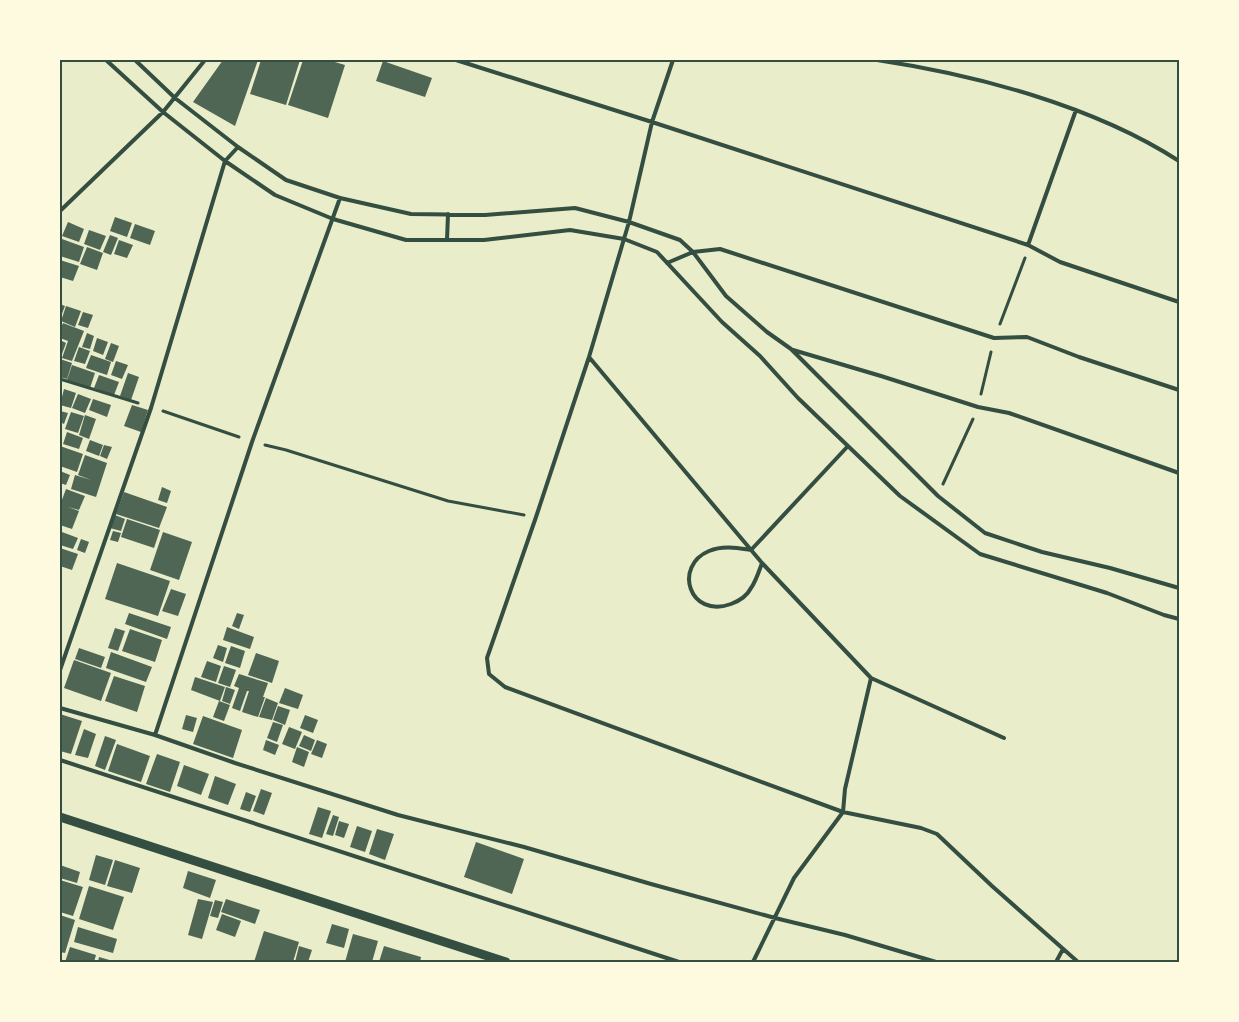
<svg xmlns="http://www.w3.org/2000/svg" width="1239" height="1022" font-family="Ubuntu,sans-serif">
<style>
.building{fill:#4f6655}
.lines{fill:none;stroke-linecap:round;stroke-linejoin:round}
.path{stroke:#344e41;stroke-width:3}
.service{stroke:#344e41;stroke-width:4}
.tertiary{stroke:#344e41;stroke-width:9}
.neatline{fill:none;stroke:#344e41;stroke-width:2}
</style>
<rect width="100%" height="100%" fill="#e9edc9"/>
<!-- building -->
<path class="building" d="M 223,60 L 258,60 L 235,126 L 193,102 Z
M 261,60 L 300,60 L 286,105 L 250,94 Z
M 303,60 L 328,60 L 345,65 L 328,118 L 288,105 Z
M 383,61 L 432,78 L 425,97 L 376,81 Z
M 115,217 L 132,223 L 127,237 L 110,231 Z
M 68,222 L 84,229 L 79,242 L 62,236 Z
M 135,224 L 155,231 L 150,245 L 130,238 Z
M 89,230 L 106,236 L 100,250 L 84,244 Z
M 110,235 L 118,238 L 111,255 L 103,252 Z
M 62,239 L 84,247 L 79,262 L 60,256 Z
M 119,240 L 133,245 L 127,258 L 114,254 Z
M 87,247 L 103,253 L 97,270 L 80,264 Z
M 60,260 L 79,266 L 73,281 L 60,277 Z
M 60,304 L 65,306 L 60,319 Z
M 66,306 L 81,311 L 75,327 L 61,321 Z
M 83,312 L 93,315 L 88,328 L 78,325 Z
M 63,323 L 84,331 L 72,361 L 62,358 L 68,341 L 60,338 L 60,330 Z
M 87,333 L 94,336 L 90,349 L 82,347 Z
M 97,338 L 108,342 L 103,355 L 93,351 Z
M 60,340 L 66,343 L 62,354 L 60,353 Z
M 111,343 L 119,346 L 113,362 L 105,359 Z
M 79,347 L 90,351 L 85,364 L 74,361 Z
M 91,355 L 111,362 L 107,375 L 86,368 Z
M 60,359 L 72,363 L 67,379 L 60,377 Z
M 116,361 L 128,365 L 122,379 L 111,375 Z
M 72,365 L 95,373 L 90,388 L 67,380 Z
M 128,373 L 139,377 L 131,400 L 120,396 Z
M 99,375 L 119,382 L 114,395 L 94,388 Z
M 64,389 L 76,393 L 71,408 L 60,405 Z
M 78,394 L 91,399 L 85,413 L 72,408 Z
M 93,399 L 111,405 L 107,417 L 89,410 Z
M 132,405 L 148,410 L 141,432 L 124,426 Z
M 60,411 L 68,413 L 64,424 L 60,422 Z
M 71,412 L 84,416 L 78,433 L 65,429 Z
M 85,415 L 96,419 L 89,439 L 79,435 Z
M 67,432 L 83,438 L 79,449 L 63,444 Z
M 90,440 L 103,445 L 99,456 L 86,451 Z
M 104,445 L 112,447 L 107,459 L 100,456 Z
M 60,446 L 83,454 L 77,472 L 60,466 Z
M 85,455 L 107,463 L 96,497 L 71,489 L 75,475 L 91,480 L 78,475 Z
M 60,471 L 70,475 L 66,485 L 60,483 Z
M 162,487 L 171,491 L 167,503 L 158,500 Z
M 66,489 L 85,496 L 79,510 L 68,507 L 79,511 L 72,529 L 60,525 L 60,505 Z
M 124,492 L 167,507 L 159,528 L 116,514 Z
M 115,515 L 125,519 L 121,531 L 110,528 Z
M 127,519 L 160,530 L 154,548 L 121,537 Z
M 113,531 L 121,533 L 118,542 L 110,540 Z
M 62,532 L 78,538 L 73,549 L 60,545 Z
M 163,532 L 192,542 L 179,580 L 150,570 Z
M 81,539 L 89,542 L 85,553 L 77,550 Z
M 60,548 L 78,554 L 72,570 L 60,566 Z
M 117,563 L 170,581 L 158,616 L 105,599 Z
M 171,589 L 186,594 L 178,616 L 162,611 Z
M 129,613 L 171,627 L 167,639 L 125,624 Z
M 237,613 L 244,615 L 239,629 L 232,626 Z
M 227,627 L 254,637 L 250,649 L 223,640 Z
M 115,628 L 125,631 L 118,651 L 108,648 Z
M 130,629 L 162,640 L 155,662 L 122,651 Z
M 218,645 L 227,648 L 223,662 L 213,658 Z
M 231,646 L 245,651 L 240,668 L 225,663 Z
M 79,648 L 105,657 L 101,668 L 75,659 Z
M 111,652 L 152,667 L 146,682 L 106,668 Z
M 256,653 L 279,661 L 272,683 L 248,675 Z
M 74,660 L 111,673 L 101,701 L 64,688 Z
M 207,661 L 221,666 L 216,682 L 201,677 Z
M 224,666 L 236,670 L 230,687 L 218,683 Z
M 239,674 L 268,683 L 263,697 L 265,697 L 258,717 L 242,712 L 249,691 L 247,691 L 240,711 L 232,708 L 239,688 L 234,686 Z
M 114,676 L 145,686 L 137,712 L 105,701 Z
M 195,677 L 225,687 L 220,701 L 191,690 Z
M 226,687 L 235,690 L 230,704 L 222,701 Z
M 285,688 L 303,695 L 298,709 L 279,703 Z
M 266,698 L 278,703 L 272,720 L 259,717 Z
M 219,701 L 230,705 L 224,721 L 213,717 Z
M 278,706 L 290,710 L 285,725 L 273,720 Z
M 60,714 L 82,721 L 71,754 L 60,751 Z
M 186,715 L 197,718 L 193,732 L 182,729 Z
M 305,715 L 318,720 L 313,733 L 300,728 Z
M 203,716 L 242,730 L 233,758 L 193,744 Z
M 273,722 L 283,725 L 277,742 L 267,738 Z
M 289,727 L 302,732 L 295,749 L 282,744 Z
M 84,729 L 96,734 L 88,758 L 75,755 Z
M 304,735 L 315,740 L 311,751 L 299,746 Z
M 105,736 L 116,740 L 105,770 L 95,766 Z
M 266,740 L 279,745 L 275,755 L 263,750 Z
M 317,740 L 327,744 L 322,758 L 311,754 Z
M 117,744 L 150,756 L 141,782 L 108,771 Z
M 297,747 L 309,752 L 304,767 L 292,762 Z
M 157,754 L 180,762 L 170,792 L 146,784 Z
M 184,765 L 209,774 L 201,795 L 177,786 Z
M 215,776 L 236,784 L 228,805 L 208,798 Z
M 261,789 L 272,793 L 264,815 L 253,811 Z
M 246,792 L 256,796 L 250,812 L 240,809 Z
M 318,807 L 331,811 L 322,838 L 309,834 Z
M 333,815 L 339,817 L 333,836 L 326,834 Z
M 339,821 L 349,824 L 344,838 L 335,835 Z
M 357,826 L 372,831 L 365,852 L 350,847 Z
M 377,829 L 394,834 L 385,860 L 369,854 Z
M 476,842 L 524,859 L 512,894 L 464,877 Z
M 96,855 L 113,860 L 105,885 L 89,880 Z
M 115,860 L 140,868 L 132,893 L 107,886 Z
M 60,865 L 80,872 L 77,883 L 60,878 Z
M 188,871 L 216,880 L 210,898 L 183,888 Z
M 60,880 L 83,887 L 73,916 L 60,912 Z
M 89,886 L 124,897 L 113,930 L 79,919 Z
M 198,899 L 213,902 L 202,939 L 188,935 Z
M 226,899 L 260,910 L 255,924 L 221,912 Z
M 215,900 L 223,902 L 218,918 L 210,916 Z
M 222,914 L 241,921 L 235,937 L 216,930 Z
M 60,915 L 75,920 L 65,953 L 60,952 Z
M 332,924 L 349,929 L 344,948 L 326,943 Z
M 78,927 L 117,939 L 113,953 L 74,942 Z
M 264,931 L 299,942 L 293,962 L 254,962 Z
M 353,934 L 378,941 L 372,962 L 345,962 Z
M 299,946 L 312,950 L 308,962 L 295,962 Z
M 384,946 L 421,957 L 420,962 L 379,962 Z
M 70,947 L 96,955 L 94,962 L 65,962 Z
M 99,957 L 113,961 L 113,962 L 98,962 Z"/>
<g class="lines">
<!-- path -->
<path class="path" d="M 1000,324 L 1025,258
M 60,379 L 138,403
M 981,394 L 991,352
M 163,411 L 239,437
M 265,445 L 286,450 L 448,501 L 524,515
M 943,484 L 973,419"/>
<!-- service -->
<path class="service" d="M 106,60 L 163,112 L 225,161 L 275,195 L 333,219 L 406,240 L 484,240 L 570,230 L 624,239 L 657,252 L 722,322 L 760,356 L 798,398 L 900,496 L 980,554 L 1107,593 L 1164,615 L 1179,619
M 135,60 L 175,98 L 238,147 L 286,180 L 340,198 L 411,214 L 485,215 L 575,208 L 629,222 L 680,240 L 693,252 L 726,296 L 767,332 L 791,349 L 938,496 L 985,533 L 1042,552 L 1110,568 L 1179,588
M 456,60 L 652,122 L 1028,245 L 1060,262 L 1179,302
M 673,60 L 652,122 L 629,222 L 589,357 L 536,517 L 487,658 L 489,674 L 505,687 L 843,812 L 921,828 L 937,834 L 992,886 L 1078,962
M 877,60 C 977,75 1094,106 1179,161
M 60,211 L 163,112 L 205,60
M 447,240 L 448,214
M 1028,245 L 1076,110
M 667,263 L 693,252 L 720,249 L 994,338 L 1027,337 L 1079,357 L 1179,390
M 793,350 L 881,376 L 978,407 L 1009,413 L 1179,473
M 589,357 L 762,563 L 871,678 L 1004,738
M 762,563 C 759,571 756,581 751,588 C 747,596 739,601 731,604 C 689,619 673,566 709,551 C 723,545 738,548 751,550 L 848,446
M 60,670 L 151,408 L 225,161 L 238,147
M 60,708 L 155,735 L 235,763 L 398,815 L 524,847 L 651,884 L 775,918 L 845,935 L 936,962
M 155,735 L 252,442 L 340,198
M 60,760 L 679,962
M 753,962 L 794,878 L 843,812 L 845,789 L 871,678
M 1056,962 L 1063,949"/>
<!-- tertiary -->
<path class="tertiary" d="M 60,817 L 506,962"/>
</g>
<!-- border -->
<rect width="1239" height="1022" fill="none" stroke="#fefae0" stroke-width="122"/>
<rect x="61" y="61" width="1117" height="900" class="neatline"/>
</svg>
